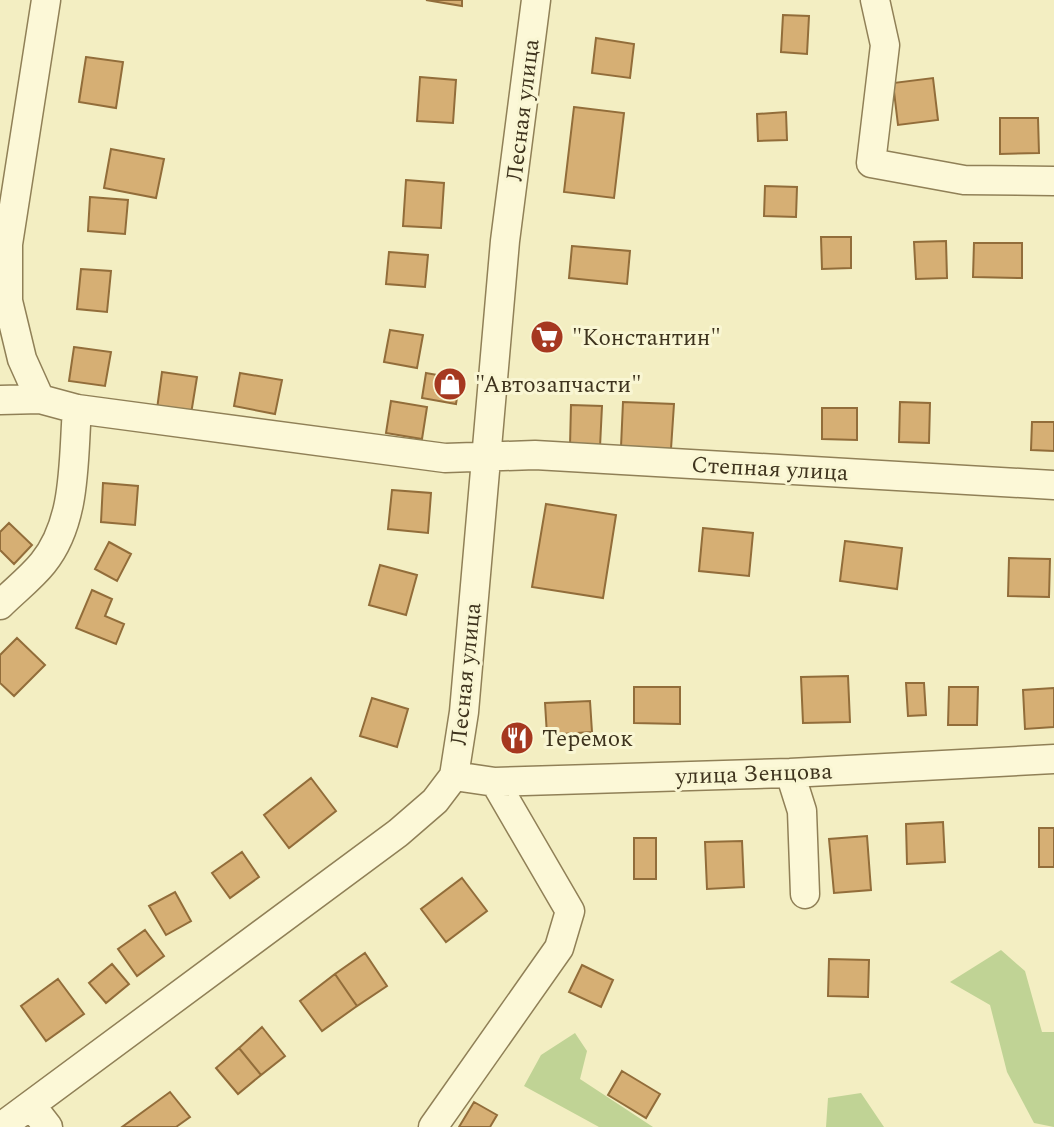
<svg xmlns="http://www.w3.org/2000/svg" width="1054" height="1127" font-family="Spectral,serif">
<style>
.green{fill:#c0d395}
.building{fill:#d6af74;stroke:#926d3a;stroke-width:2}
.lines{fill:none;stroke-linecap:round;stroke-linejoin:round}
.minor-casing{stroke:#908057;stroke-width:31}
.minor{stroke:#fcf8d7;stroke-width:28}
.labels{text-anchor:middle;stroke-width:6;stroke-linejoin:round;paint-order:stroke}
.street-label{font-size:23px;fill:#3e331d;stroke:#f9f6d3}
.poi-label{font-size:23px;fill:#3e331d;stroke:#f9f6d3;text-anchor:start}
</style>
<rect width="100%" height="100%" fill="#f3eec2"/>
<!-- green -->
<path class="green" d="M 1001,950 L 1025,971 L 1042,1032 L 1054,1032 L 1054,1127 L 1034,1123 L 1007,1072 L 990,1005 L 950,982 Z
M 575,1033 L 587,1051 L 580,1079 L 653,1127 L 599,1127 L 524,1086 L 541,1055 Z
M 861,1093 L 884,1127 L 826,1127 L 828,1098 Z"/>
<!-- building -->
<path class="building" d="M 426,0 L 462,0 L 462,6 Z
M 783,15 L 809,16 L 807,54 L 781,52 Z
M 596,38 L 634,44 L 630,78 L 592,73 Z
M 86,57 L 123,62 L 116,108 L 79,102 Z
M 420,77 L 456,80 L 453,123 L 417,121 Z
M 933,78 L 938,120 L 898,125 L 893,83 Z
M 574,107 L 624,113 L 614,198 L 564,192 Z
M 786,112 L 787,140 L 758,141 L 757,114 Z
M 1000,118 L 1038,118 L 1039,153 L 1000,154 Z
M 111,149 L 164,159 L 156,198 L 104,188 Z
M 406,180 L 444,183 L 441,228 L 403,226 Z
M 765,186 L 797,187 L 796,217 L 764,216 Z
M 90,197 L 128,200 L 125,234 L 88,231 Z
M 821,237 L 851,237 L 851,268 L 822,269 Z
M 946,241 L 947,278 L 916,279 L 914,242 Z
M 974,243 L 1022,243 L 1022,278 L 973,277 Z
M 572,246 L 630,251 L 627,284 L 569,278 Z
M 389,252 L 428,255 L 425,287 L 386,284 Z
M 81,269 L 111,271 L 107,312 L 77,309 Z
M 390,330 L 423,335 L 417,368 L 384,362 Z
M 74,347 L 111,352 L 105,386 L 69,381 Z
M 162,372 L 197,377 L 191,414 L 157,409 Z
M 240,373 L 282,380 L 275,414 L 234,406 Z
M 426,373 L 460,379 L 456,404 L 422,398 Z
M 391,401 L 427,407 L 422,439 L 386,433 Z
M 623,402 L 674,404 L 671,449 L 621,447 Z
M 900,402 L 930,403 L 929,443 L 899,442 Z
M 571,405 L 602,406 L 600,447 L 570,446 Z
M 822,408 L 857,408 L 857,440 L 822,439 Z
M 1032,422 L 1054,422 L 1054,451 L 1031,450 Z
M 103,483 L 138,486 L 135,525 L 101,522 Z
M 392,490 L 431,493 L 428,533 L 388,529 Z
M 546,504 L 616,515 L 603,598 L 532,587 Z
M 9,523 L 32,545 L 14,564 L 0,550 L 0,532 Z
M 703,528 L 753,533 L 749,576 L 699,571 Z
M 845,541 L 902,548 L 897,589 L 840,581 Z
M 109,542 L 131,554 L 117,581 L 95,569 Z
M 1009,558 L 1050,559 L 1049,597 L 1008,596 Z
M 380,565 L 417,575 L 406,615 L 369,605 Z
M 92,590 L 112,599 L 105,616 L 124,624 L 116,644 L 76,628 Z
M 17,638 L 45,665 L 14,696 L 0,683 L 0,655 Z
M 848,676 L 850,722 L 803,723 L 801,677 Z
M 906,683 L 924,683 L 926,715 L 908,716 Z
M 634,687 L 680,687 L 680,724 L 634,723 Z
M 949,687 L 978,687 L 977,725 L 948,725 Z
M 1054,688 L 1054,727 L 1025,729 L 1023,690 Z
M 372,698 L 408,709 L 397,747 L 360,736 Z
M 590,701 L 592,732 L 547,735 L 545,703 Z
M 311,778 L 336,811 L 289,848 L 264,815 Z
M 943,822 L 945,862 L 907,864 L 906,824 Z
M 1039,828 L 1054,828 L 1054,867 L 1039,867 Z
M 867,836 L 871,890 L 834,893 L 829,839 Z
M 634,838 L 656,838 L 656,879 L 634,879 Z
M 742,841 L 744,887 L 707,889 L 705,842 Z
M 242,852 L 259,877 L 230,898 L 212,873 Z
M 462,878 L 487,911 L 446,942 L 421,909 Z
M 175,892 L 191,921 L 166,935 L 149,906 Z
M 145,930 L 164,956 L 137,976 L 118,949 Z
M 365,953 L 387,986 L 357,1006 L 335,974 Z
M 829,959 L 869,960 L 868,997 L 828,996 Z
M 112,964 L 129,984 L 106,1003 L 89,983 Z
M 582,965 L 613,980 L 601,1007 L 569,992 Z
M 335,974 L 357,1006 L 322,1031 L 300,1001 Z
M 58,979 L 84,1014 L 46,1041 L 21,1006 Z
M 262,1027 L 285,1056 L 261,1075 L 239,1048 Z
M 239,1048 L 261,1075 L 238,1094 L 216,1068 Z
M 622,1071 L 660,1094 L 646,1118 L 608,1095 Z
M 170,1092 L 190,1117 L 176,1127 L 122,1127 Z
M 474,1102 L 497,1115 L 490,1127 L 459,1127 Z"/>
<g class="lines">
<defs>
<path id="minor" d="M 875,0 L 885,45 L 871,163 L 964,180 L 1054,181
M 40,399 L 22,359 L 8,301 L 8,244 L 46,0
M 0,400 L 40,399 L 77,409 L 445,458 L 535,455 L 1054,485
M 0,605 C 14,591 31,578 43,563 C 77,521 73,460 77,409
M 790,773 L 802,811 L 805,894
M 454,776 L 495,782 L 790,773 L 1054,759
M 31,1105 L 48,1127
M 1,1127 L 398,833 L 435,801 L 454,776 L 464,712 L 505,241 L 536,0
M 433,1127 L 559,948 L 570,911 L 495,782"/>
</defs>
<!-- minor casing -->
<use href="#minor" class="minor-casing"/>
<!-- minor -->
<use href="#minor" class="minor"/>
</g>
<!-- icons -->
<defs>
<symbol id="supermarket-disc" viewBox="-11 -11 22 22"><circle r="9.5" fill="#a63820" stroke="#f9f6d3"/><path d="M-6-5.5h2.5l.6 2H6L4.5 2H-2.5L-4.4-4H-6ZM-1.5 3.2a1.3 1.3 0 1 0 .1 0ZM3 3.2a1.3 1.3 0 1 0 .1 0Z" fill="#fff"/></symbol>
<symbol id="shop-disc" viewBox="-11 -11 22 22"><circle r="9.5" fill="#a63820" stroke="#f9f6d3"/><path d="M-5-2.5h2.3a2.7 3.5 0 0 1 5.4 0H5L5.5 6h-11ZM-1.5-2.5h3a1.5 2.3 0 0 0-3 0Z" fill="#fff"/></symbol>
<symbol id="restaurant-disc" viewBox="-11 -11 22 22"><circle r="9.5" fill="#a63820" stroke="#f9f6d3"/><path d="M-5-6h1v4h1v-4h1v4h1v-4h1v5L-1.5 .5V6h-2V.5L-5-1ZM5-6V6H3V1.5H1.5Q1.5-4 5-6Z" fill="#fff"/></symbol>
</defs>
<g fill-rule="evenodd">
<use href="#supermarket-disc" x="528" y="318" width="38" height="38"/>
<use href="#shop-disc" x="431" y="365" width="38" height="38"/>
<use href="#restaurant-disc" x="498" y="719" width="38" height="38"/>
</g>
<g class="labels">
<!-- street labels -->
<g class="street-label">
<text transform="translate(522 110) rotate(-83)" y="8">Лесная улица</text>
<text transform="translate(770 468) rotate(3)" y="8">Степная улица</text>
<text transform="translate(465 674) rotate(-84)" y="8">Лесная улица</text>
<text transform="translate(754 773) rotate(-2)" y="8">улица Зенцова</text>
</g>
<!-- poi labels -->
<g class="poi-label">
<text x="572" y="345">"Константин"</text>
<text x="475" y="392">"Автозапчасти"</text>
<text x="542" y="746">Теремок</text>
</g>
</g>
</svg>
